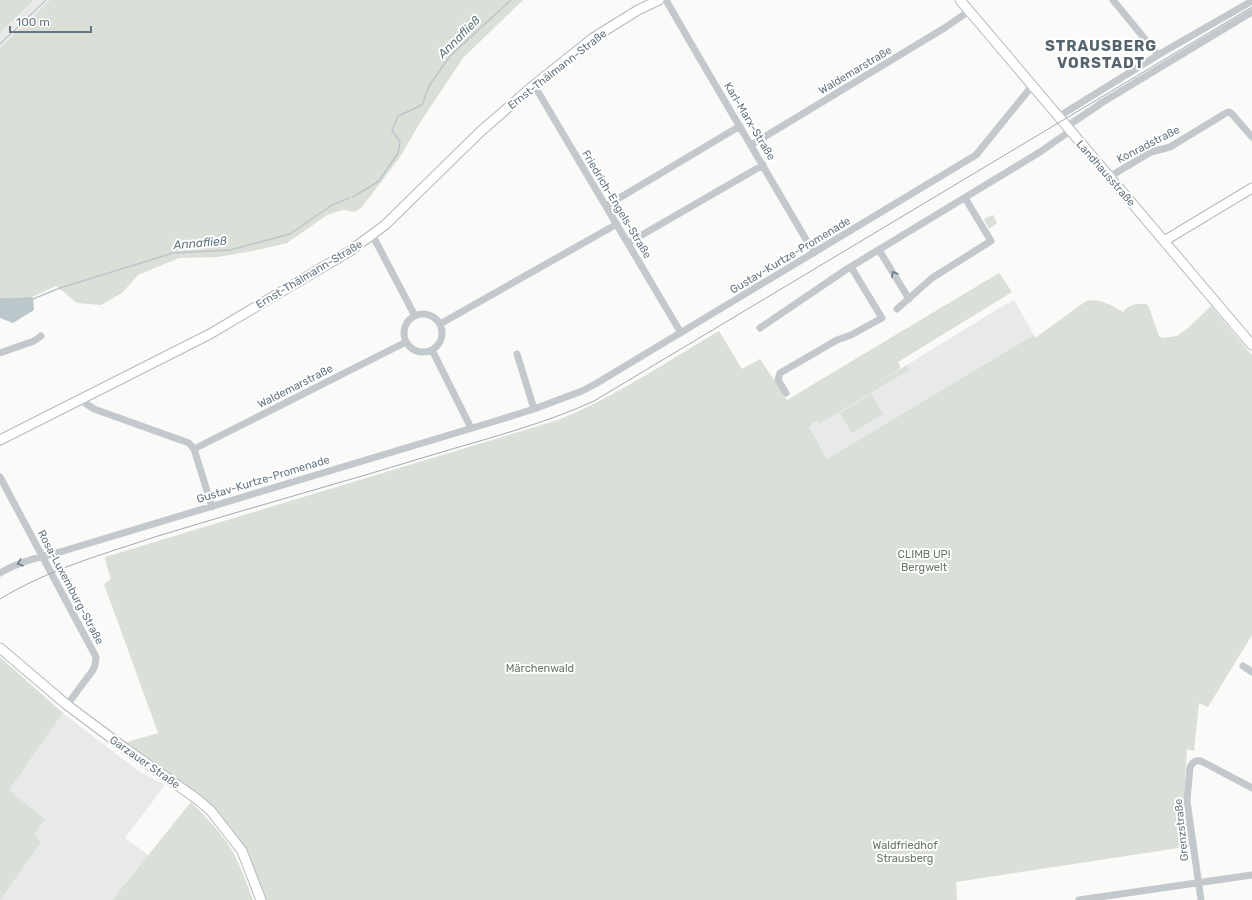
<svg xmlns="http://www.w3.org/2000/svg" width="1252" height="900" font-family="Rubik,sans-serif">
<style>
.built{fill:#e8e9e9}
.green{fill:#dadfd7}
.water{fill:#bbc7cb}
.lines{fill:none;stroke-linecap:round;stroke-linejoin:round}
.stream{stroke:#bbc7cb;stroke-width:1.5}
.secondary-casing{stroke:#b3babf;stroke-width:11}
.street{stroke:#c3c8cc;stroke-width:7}
.secondary{stroke:#fff;stroke-width:9}
.tram{stroke:#a2aab0;stroke-width:1}
.oneway{stroke:#6a7a87}
.labels{text-anchor:middle;stroke-width:4;stroke-linejoin:round;paint-order:stroke}
.street-label{font-size:11px;fill:#657683;stroke:#fff}
.park-label{font-size:11px;fill:#687a64;stroke:#fff}
.water-label{font-size:12px;font-style:italic;fill:#60757c;stroke:#fff}
.district-label{font-size:15px;font-weight:bold;letter-spacing:1px;fill:#57646e;stroke:#fff}
</style>
<rect width="100%" height="100%" fill="#fafaf8"/>
<!-- built -->
<path class="built" d="M 34,0 L 50,0 L 0,48 L 0,33 Z
M 1014,300 L 1034,335 L 827,459 L 809,425 L 996,310 Z
M 63,713 L 137,770 L 165,785 L 125,838 L 148,855 L 112,900 L 0,900 L 41,843 L 33,834 L 9,790 Z"/>
<!-- green -->
<path class="green" d="M 0,0 L 34,0 L 0,33 Z
M 50,0 L 523,0 L 463,58 L 421,121 L 400,157 L 362,207 L 355,212 L 343,210 L 327,215 L 287,243 L 253,251 L 218,257 L 179,258 L 138,275 L 122,293 L 101,305 L 77,303 L 56,286 L 32,297 L 0,298 L 0,48 Z
M 993,215 L 997,223 L 989,229 L 984,219 L 988,217 Z
M 999,273 L 1012,292 L 898,362 L 901,368 L 869,389 L 906,366 L 909,370 L 819,424 L 817,420 L 809,426 L 827,459 L 1034,335 L 1035,338 L 1086,301 C 1099,298 1112,305 1123,312 C 1128,305 1139,302 1148,305 L 1159,336 L 1162,338 L 1177,336 L 1188,328 L 1211,306 L 1252,355 L 1252,635 L 1208,707 L 1199,703 L 1194,751 L 1187,749 L 1184,797 L 1192,846 L 956,882 L 957,900 L 264,900 L 227,826 L 124,743 L 158,733 L 104,584 L 111,579 L 106,563 L 105,557 L 558,420 C 615,397 666,362 719,331 L 742,369 L 760,359 L 787,400 Z
M 871,394 L 883,414 L 852,433 L 840,413 Z
M 0,657 L 63,713 L 9,790 L 45,820 L 34,834 L 41,843 L 0,900 Z
M 191,802 C 206,817 222,833 233,852 C 241,867 247,884 253,900 L 112,900 Z"/>
<!-- water -->
<path class="water" d="M 32,297 L 33,298 L 34,310 L 13,323 L 0,318 L 0,298 Z"/>
<g class="lines">
<!-- stream -->
<path class="stream" d="M 353,197 L 379,181 L 398,153 L 400,142 L 392,130 L 398,116 L 422,105 L 429,86 L 450,56 L 511,0
M 33,299 L 60,288 L 173,253 L 230,250 L 290,234 L 332,205 L 349,198"/>
<defs>
<path id="secondary" d="M 960,0 L 1252,345
M 1164,241 L 1252,188
M 0,440 L 210,334 L 350,251 L 385,225 L 480,132 L 534,85 L 593,38 L 638,10 L 659,0
M 0,648 L 67,705 L 126,749 L 197,799 L 211,811 L 242,851 L 261,900"/>
</defs>
<!-- secondary casing -->
<use href="#secondary" class="secondary-casing"/>
<!-- street -->
<path class="street" d="M 666,0 L 693,47 L 814,253
M 1113,0 L 1158,55
M 534,85 L 681,333
M 1058,117 L 1158,55 L 1252,1
M 1066,127 L 1103,102 L 1252,12
M 751,145 L 946,27 L 969,11
M 1109,177 L 1151,152 L 1170,147 L 1226,113 L 1229,112 L 1232,114 L 1252,137
M 606,206 L 740,126
M 371,235 L 375,240 L 415,316
M 628,243 L 763,165
M 879,250 L 909,299
M 897,309 L 932,278 L 991,241 L 965,198
M404 333a19 19 0 1 1 38 0a19 19 0 1 1-38 0Z
M 440,324 L 617,224
M 760,328 L 847,269 L 1040,152 L 1070,131
M 432,350 L 471,428
M 0,353 L 34,341 L 41,336
M 517,354 L 534,409
M 786,393 L 778,380 L 780,373 L 837,340 L 851,335 L 882,318 L 851,267
M 82,398 L 85,403 L 94,409 L 189,443 L 194,449 L 212,507
M 194,449 L 406,342
M 0,477 L 96,657 L 95,665 L 93,670 L 67,705
M 0,573 C 19,562 38,557 60,552 L 499,420 L 534,409 L 582,391 L 597,383 L 976,155 L 1032,86
M 1243,666 L 1252,672
M 1079,900 L 1252,875
M 1201,900 L 1187,801 L 1190,767 C 1193,762 1195,760 1201,761 L 1252,788"/>
<!-- secondary -->
<use href="#secondary" class="secondary"/>
<!-- tram -->
<path class="tram" d="M 0,44 L 46,0
M 0,599 C 49,569 104,554 158,536 C 252,507 348,481 442,452 C 493,437 546,423 594,401 L 1252,7"/>
</g>
<!-- one-way arrows -->
<defs><path id="oneway-chevron" d="M-2-3.5L2.5 0L-2 3.5" fill="none" stroke-width="1.6" stroke-linecap="round" stroke-linejoin="round"/></defs>
<g class="oneway">
<use href="#oneway-chevron" transform="translate(894 274) rotate(-121)"/>
<use href="#oneway-chevron" transform="translate(20 563) rotate(161)"/>
</g>
<g class="labels">
<!-- street labels -->
<g class="street-label">
<text transform="translate(557 69) rotate(-38)" y="4">Ernst-Thälmann-Straße</text>
<text transform="translate(855 70) rotate(-31)" y="4">Waldemarstraße</text>
<text transform="translate(750 121) rotate(59)" y="4">Karl-Marx-Straße</text>
<text transform="translate(1148 144) rotate(-27)" y="4">Konradstraße</text>
<text transform="translate(1106 173) rotate(49)" y="4">Landhausstraße</text>
<text transform="translate(617 204) rotate(59)" y="4">Friedrich-Engels-Straße</text>
<text transform="translate(790 255) rotate(-31)" y="4">Gustav-Kurtze-Promenade</text>
<text transform="translate(309 274) rotate(-31)" y="4">Ernst-Thälmann-Straße</text>
<text transform="translate(295 386) rotate(-27)" y="4">Waldemarstraße</text>
<text transform="translate(263 479) rotate(-17)" y="4">Gustav-Kurtze-Promenade</text>
<text transform="translate(71 587) rotate(62)" y="4">Rosa-Luxemburg-Straße</text>
<text transform="translate(145 762) rotate(35)" y="4">Garzauer Straße</text>
<text transform="translate(1181 830) rotate(-96)" y="4">Grenzstraße</text>
</g>
<!-- park labels -->
<g class="park-label">
<text x="924" y="558">CLIMB UP!<tspan x="924" dy="13">Bergwelt</tspan></text>
<text x="540" y="672">Märchenwald</text>
<text x="905" y="849">Waldfriedhof<tspan x="905" dy="13">Strausberg</tspan></text>
</g>
<!-- water labels -->
<g class="water-label">
<text transform="translate(459 37) rotate(-45)" y="4">Annafließ</text>
<text transform="translate(200 243) rotate(-5)" y="4">Annafließ</text>
</g>
<!-- district labels -->
<g class="district-label">
<text x="1101" y="51">STRAUSBERG<tspan x="1101" dy="17">VORSTADT</tspan></text>
</g>
</g>
<!-- scale -->
<path d="M10 26v6h81v-6" fill="none" stroke="#657683" stroke-width="2"/>
<text x="16" y="26" font-size="12" fill="#657683" stroke="#ffffff" stroke-width="3" paint-order="stroke">100 m</text>
</svg>
